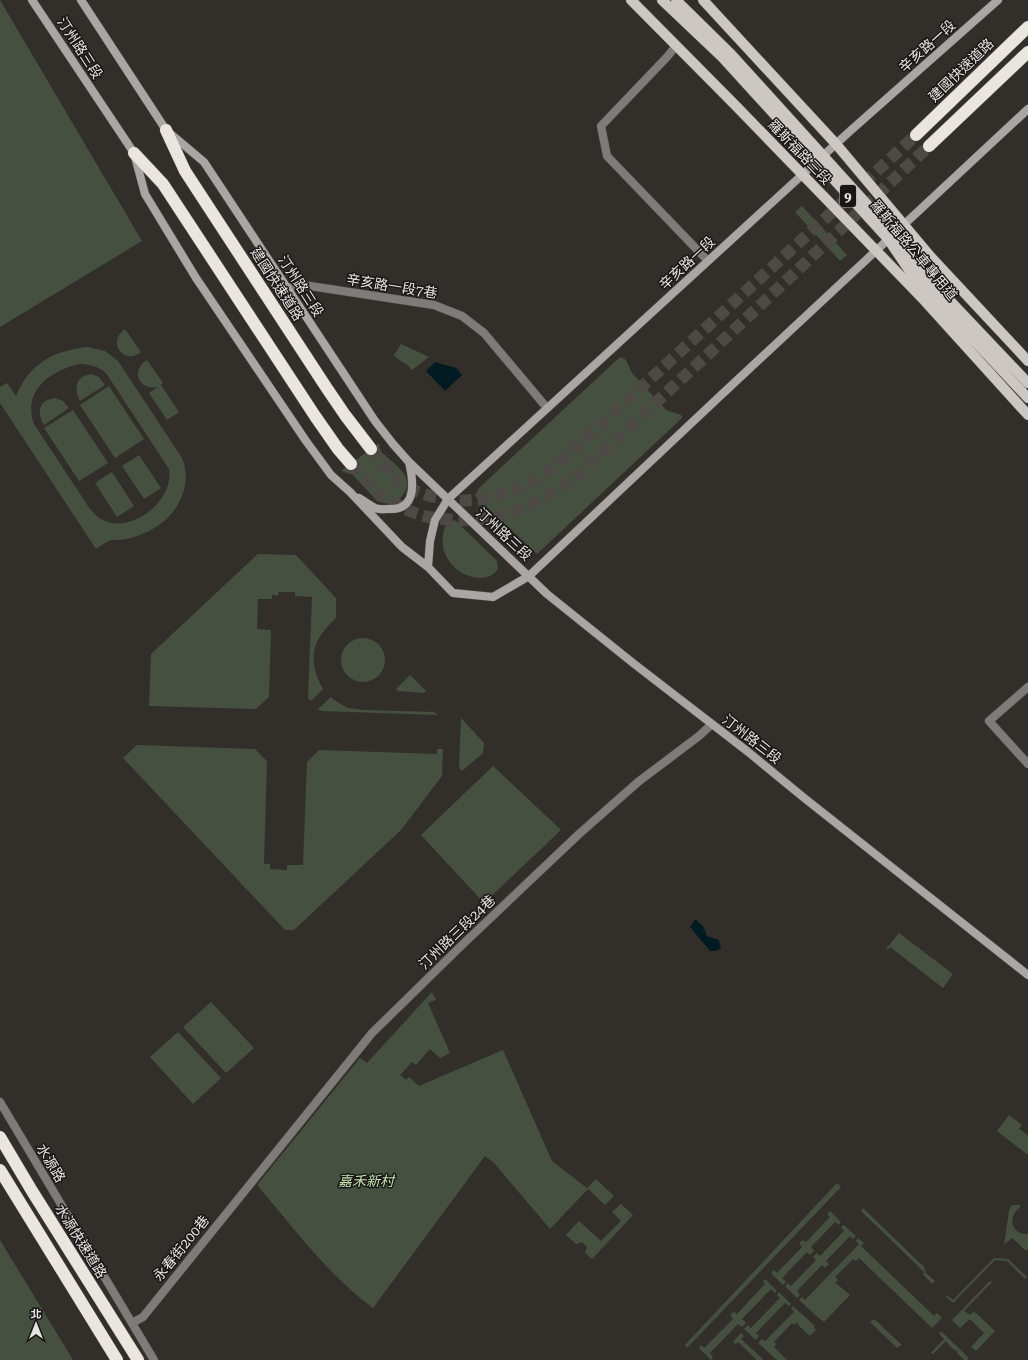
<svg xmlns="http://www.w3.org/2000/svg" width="1028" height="1360" font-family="'Roboto Serif','Noto Sans TC',serif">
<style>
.green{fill:#465040;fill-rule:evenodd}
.water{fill:#021b23}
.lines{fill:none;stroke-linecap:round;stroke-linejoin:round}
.highway-tunnel{stroke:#4d4a46;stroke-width:12;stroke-dasharray:12 6;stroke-linecap:butt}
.street-casing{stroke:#4f4c48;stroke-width:9}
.secondary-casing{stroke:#4f4c48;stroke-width:9}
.primary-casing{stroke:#4f4c48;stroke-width:11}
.highway-casing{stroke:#4f4c48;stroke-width:13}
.street{stroke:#7e7b79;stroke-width:8}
.secondary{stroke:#aaa6a3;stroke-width:8}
.primary{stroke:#ccc7c3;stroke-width:10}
.highway{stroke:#ebe5e0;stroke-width:12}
.labels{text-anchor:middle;stroke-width:3;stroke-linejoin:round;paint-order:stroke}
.shield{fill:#191716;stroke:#a8a6a4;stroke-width:1}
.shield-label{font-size:13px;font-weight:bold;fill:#e6e4e1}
.street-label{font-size:14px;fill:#e6e4e1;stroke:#191716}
.park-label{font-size:14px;font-style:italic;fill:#c6e4b2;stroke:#191716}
</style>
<rect width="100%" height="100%" fill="#322f2b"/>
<!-- green -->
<path class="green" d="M 0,0 L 142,241 L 0,327 Z
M 802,206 L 847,255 L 840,261 L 795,212 Z
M 125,329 L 141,352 C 124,366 106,342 125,329 Z
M 401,344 L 429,357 L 412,370 C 408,363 399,362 394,355 Z
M 87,347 L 105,351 L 118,361 L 182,458 C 195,489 173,523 142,534 C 135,537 128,539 121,540 C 117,540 113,539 109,541 C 104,543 100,546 96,549 L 0,403 L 0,387 L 7,383 L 16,396 C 30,363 53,351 87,347 ZM 79,364 C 89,364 98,366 106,373 L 169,469 C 174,498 139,528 111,523 C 102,521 96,516 90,509 L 34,424 C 22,391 50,371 79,364 Z
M 622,357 L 626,360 L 632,373 L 666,410 L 681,415 L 682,418 L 537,554 L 475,496 L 479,488 L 619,358 Z
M 147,360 L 163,383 L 161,385 L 179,412 L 167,420 L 149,393 L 158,387 C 139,391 130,370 147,360 Z
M 91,374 L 99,377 L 105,385 L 80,401 C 73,389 76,376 91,374 Z
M 109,386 L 144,439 L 115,458 L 80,405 Z
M 55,398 L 63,401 L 69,408 L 44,425 C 36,412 39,400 55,398 Z
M 73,410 L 108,463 L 79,481 L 44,428 Z
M 379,443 C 379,446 380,449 381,451 C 390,462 417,476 404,493 C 402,497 399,500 395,502 C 389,504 384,504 377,501 L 353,475 L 341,471 Z
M 139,455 L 161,488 L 144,499 L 122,466 Z
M 112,472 L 134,506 L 117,517 L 95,483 Z
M 452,520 L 456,521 L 497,561 L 498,568 C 486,593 428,568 446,524 Z
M 258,554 L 296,555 L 336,598 L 336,618 C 311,641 307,659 323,689 L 311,701 L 308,698 L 312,597 L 295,596 L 295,592 L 279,592 L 278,596 L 272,595 L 272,599 L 258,599 L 257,629 L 271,630 L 269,697 L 256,709 L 149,706 L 151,654 Z
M341 660a22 22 0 1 1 44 0a22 22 0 1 1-44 0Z
M 410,675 L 426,691 L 423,693 L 398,691 L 396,689 Z
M 331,697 L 334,700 L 348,708 L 364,710 L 434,712 L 438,715 L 321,711 L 318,709 Z
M 461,718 L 484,743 L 483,753 L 462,771 L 459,767 Z
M 137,745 L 255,749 L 267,761 L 264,864 L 270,864 L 270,869 L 287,870 L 287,865 L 303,865 L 307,762 L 319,750 L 437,754 L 437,749 L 443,749 L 442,776 L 401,830 L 294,930 L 285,930 L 123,758 Z
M 493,766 L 561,830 L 484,903 L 421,835 Z
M 899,933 L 953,974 L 943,988 L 890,947 L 888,950 L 886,949 Z
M 432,992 L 436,1000 L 428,1003 L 450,1053 L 440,1058 L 430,1049 L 416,1065 L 412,1062 L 400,1075 L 406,1080 L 409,1077 L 419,1086 L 503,1050 L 552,1161 L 587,1188 L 596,1179 L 614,1196 L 605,1205 L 588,1189 L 550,1229 L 494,1163 L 485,1156 L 373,1308 C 328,1275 293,1227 257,1185 L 360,1058 L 367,1063 Z
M 211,1002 L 254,1048 L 226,1073 L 183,1027 Z
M 178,1032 L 221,1078 L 193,1104 L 150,1057 Z
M 1009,1115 L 1022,1125 L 1019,1129 L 1028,1135 L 1028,1155 L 997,1131 Z
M 837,1183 L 841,1187 L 687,1348 L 685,1345 Z
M 621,1204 L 633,1215 L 592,1259 L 585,1253 L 587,1247 L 582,1242 L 576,1244 L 566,1235 L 579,1221 L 601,1241 L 621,1221 L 612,1212 Z
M 1015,1205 L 1020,1205 L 1020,1207 C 1007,1217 1011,1235 1028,1234 L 1028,1249 L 1026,1251 L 1012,1238 L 1004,1245 L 1009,1211 L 1011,1206 Z
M 863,1208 L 925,1268 L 924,1269 L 926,1271 L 925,1272 L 935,1281 L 932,1284 L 923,1274 L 924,1272 L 861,1211 Z
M 830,1211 L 841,1222 L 839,1225 L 835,1222 L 811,1247 L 814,1251 L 810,1255 L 807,1252 L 782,1278 L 786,1282 L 783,1285 L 771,1273 L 774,1270 L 777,1273 L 802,1247 L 799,1243 L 803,1240 L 806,1242 L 830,1217 L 827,1214 Z
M 844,1225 L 856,1236 L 853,1239 L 850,1236 L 826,1261 L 829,1264 L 825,1268 L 822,1265 L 797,1291 L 800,1295 L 797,1298 L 785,1286 L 788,1283 L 791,1286 L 816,1260 L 813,1257 L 817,1253 L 820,1256 L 844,1231 L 841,1227 Z
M 858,1238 L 864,1243 L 861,1246 L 934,1316 L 937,1313 L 942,1318 L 932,1328 L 859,1258 L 856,1261 L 853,1259 L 835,1277 L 838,1280 L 835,1283 L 837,1284 L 850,1295 L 824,1322 L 822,1320 L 821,1320 L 799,1300 L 802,1297 L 805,1300 L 859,1244 L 856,1241 Z
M 0,1240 L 73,1360 L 0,1360 Z
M 994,1258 L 1008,1259 L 1027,1277 L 1025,1279 L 1007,1261 L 995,1260 L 953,1303 L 946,1297 L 947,1295 L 953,1300 Z
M 765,1279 L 777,1291 L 775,1293 L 771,1289 L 742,1319 L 746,1323 L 742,1327 L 738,1324 L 710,1353 L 713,1357 L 711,1360 L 699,1348 L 701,1345 L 704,1348 L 733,1319 L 730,1315 L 734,1312 L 737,1314 L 765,1284 L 763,1281 Z
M 990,1281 L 992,1282 L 964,1311 L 970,1315 L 973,1312 L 976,1313 L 995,1331 L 976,1351 L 971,1347 L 984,1333 L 970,1319 L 960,1328 L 952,1320 Z
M 779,1292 L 791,1304 L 789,1306 L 785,1303 L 756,1333 L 759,1336 L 756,1340 L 744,1329 L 748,1325 L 751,1328 L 780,1298 L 777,1295 Z
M 793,1306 L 815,1326 L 814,1327 L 816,1330 L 810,1336 L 798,1325 L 797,1322 L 794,1325 L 792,1323 L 774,1342 L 776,1344 L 774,1347 L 787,1360 L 777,1360 L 758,1343 L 762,1339 L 765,1341 L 794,1312 L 791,1308 Z
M 874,1319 L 902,1345 L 897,1348 L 870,1322 Z
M 941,1331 L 969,1358 L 967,1360 L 964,1360 L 957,1353 L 958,1352 C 953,1350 949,1345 946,1341 L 933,1354 L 931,1353 L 924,1360 L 944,1339 L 939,1334 Z
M 741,1333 L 744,1336 L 741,1339 L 763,1359 L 762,1360 L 757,1360 L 738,1342 L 735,1344 L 733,1342 Z"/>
<!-- water -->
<path class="water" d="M 435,362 L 456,368 L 462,375 L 445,391 L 426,371 Z
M 695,919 L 703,926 L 707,936 L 719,940 L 721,948 C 717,951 715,951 710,951 L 690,927 Z"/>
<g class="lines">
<!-- highway-tunnel -->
<path class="highway-tunnel" d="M 371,449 L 404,487 L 430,496 L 458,501 L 483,499 L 511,492 L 536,480 L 561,461 L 916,135
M 351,464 C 360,473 376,492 386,498 C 400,507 417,516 434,518 C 462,522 495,520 521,509 C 540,501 557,490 574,478 L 717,346 L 929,146"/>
<defs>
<path id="street" d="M 676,46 L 667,57 L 601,126 L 607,156 L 708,261
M 288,289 L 297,284 L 434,305 L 462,316 L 484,333 L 547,408
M 1028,687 L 989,721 L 1028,764
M 0,1102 L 154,1360
M 132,1323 L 143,1317 L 372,1033 L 462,945 L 579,834 L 638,782 L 699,736 L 712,724"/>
<path id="secondary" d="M 32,0 L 134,153 L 145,194 L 196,278 L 306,441 L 331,475 L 350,492 L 402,547 L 428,567 L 453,593 L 493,597 L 529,576 L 719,397 L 1028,109
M 81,0 L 166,130 L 204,162 L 375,421 L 393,444 L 409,462 L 547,594 L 633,663 L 747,751 L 803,797 L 1028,975
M 359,498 C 364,501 370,505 375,508 C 380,510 386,509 391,509 C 418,509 413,479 409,462
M 428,567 L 430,541 L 435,520 L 448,499 L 849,132 L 998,0"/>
<path id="primary" d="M 631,0 L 738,108 L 922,298 L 1028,415
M 662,0 L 721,56 L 888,239 L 911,273 L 1028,398
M 676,0 L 731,54 L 894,234 L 918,267 L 1028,383
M 703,0 L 836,144 L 930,256 L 1028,361"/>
<path id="highway" d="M 166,130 L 185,171 L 326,387 L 345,415 L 371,449
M 916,135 L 1028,27
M 929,146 L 1028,52
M 134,153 L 163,184 L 315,416 L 338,449 L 351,464
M 0,1137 L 32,1191 L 138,1360
M 0,1170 L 117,1360"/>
</defs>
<!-- street casing -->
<use href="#street" class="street-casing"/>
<!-- secondary casing -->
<use href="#secondary" class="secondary-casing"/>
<!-- primary casing -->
<use href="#primary" class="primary-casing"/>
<!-- highway casing -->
<use href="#highway" class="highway-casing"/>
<!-- street -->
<use href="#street" class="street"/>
<!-- secondary -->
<use href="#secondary" class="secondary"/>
<!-- primary -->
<use href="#primary" class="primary"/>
<!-- highway -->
<use href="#highway" class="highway"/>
</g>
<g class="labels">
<!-- shield labels -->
<rect class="shield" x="840" y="185" width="16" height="22" rx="3"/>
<g class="shield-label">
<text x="848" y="201">9</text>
</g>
<!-- street labels -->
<g class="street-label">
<text transform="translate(927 46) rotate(-42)" y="5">辛亥路一段</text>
<text transform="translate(80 48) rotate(57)" y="5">汀州路三段</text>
<text transform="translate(961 70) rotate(-44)" y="5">建國快速道路</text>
<text transform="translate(800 152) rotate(46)" y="5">羅斯福路三段</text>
<text transform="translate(914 250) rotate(50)" y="5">羅斯福路公車專用道</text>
<text transform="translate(687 263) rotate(-43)" y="5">辛亥路一段</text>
<text transform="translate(277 284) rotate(57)" y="5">建國快速道路</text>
<text transform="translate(301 286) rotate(57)" y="5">汀州路三段</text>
<text transform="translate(392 286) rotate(9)" y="5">辛亥路一段7巷</text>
<text transform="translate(504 534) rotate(43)" y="5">汀州路三段</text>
<text transform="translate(752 739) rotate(38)" y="5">汀州路三段</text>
<text transform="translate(457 932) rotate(-44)" y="5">汀州路三段24巷</text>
<text transform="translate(51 1163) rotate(59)" y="5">水源路</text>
<text transform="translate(81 1241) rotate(58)" y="5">水源快速道路</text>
<text transform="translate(181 1248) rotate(-51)" y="5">永春街200巷</text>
</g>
<!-- park labels -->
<g class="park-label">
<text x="366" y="1186">嘉禾新村</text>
</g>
</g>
<!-- north arrow -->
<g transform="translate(36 1324)" stroke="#191716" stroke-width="3" paint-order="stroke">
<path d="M0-3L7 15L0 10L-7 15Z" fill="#e6e4e1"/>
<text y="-6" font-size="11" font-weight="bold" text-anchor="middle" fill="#e6e4e1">北</text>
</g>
</svg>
